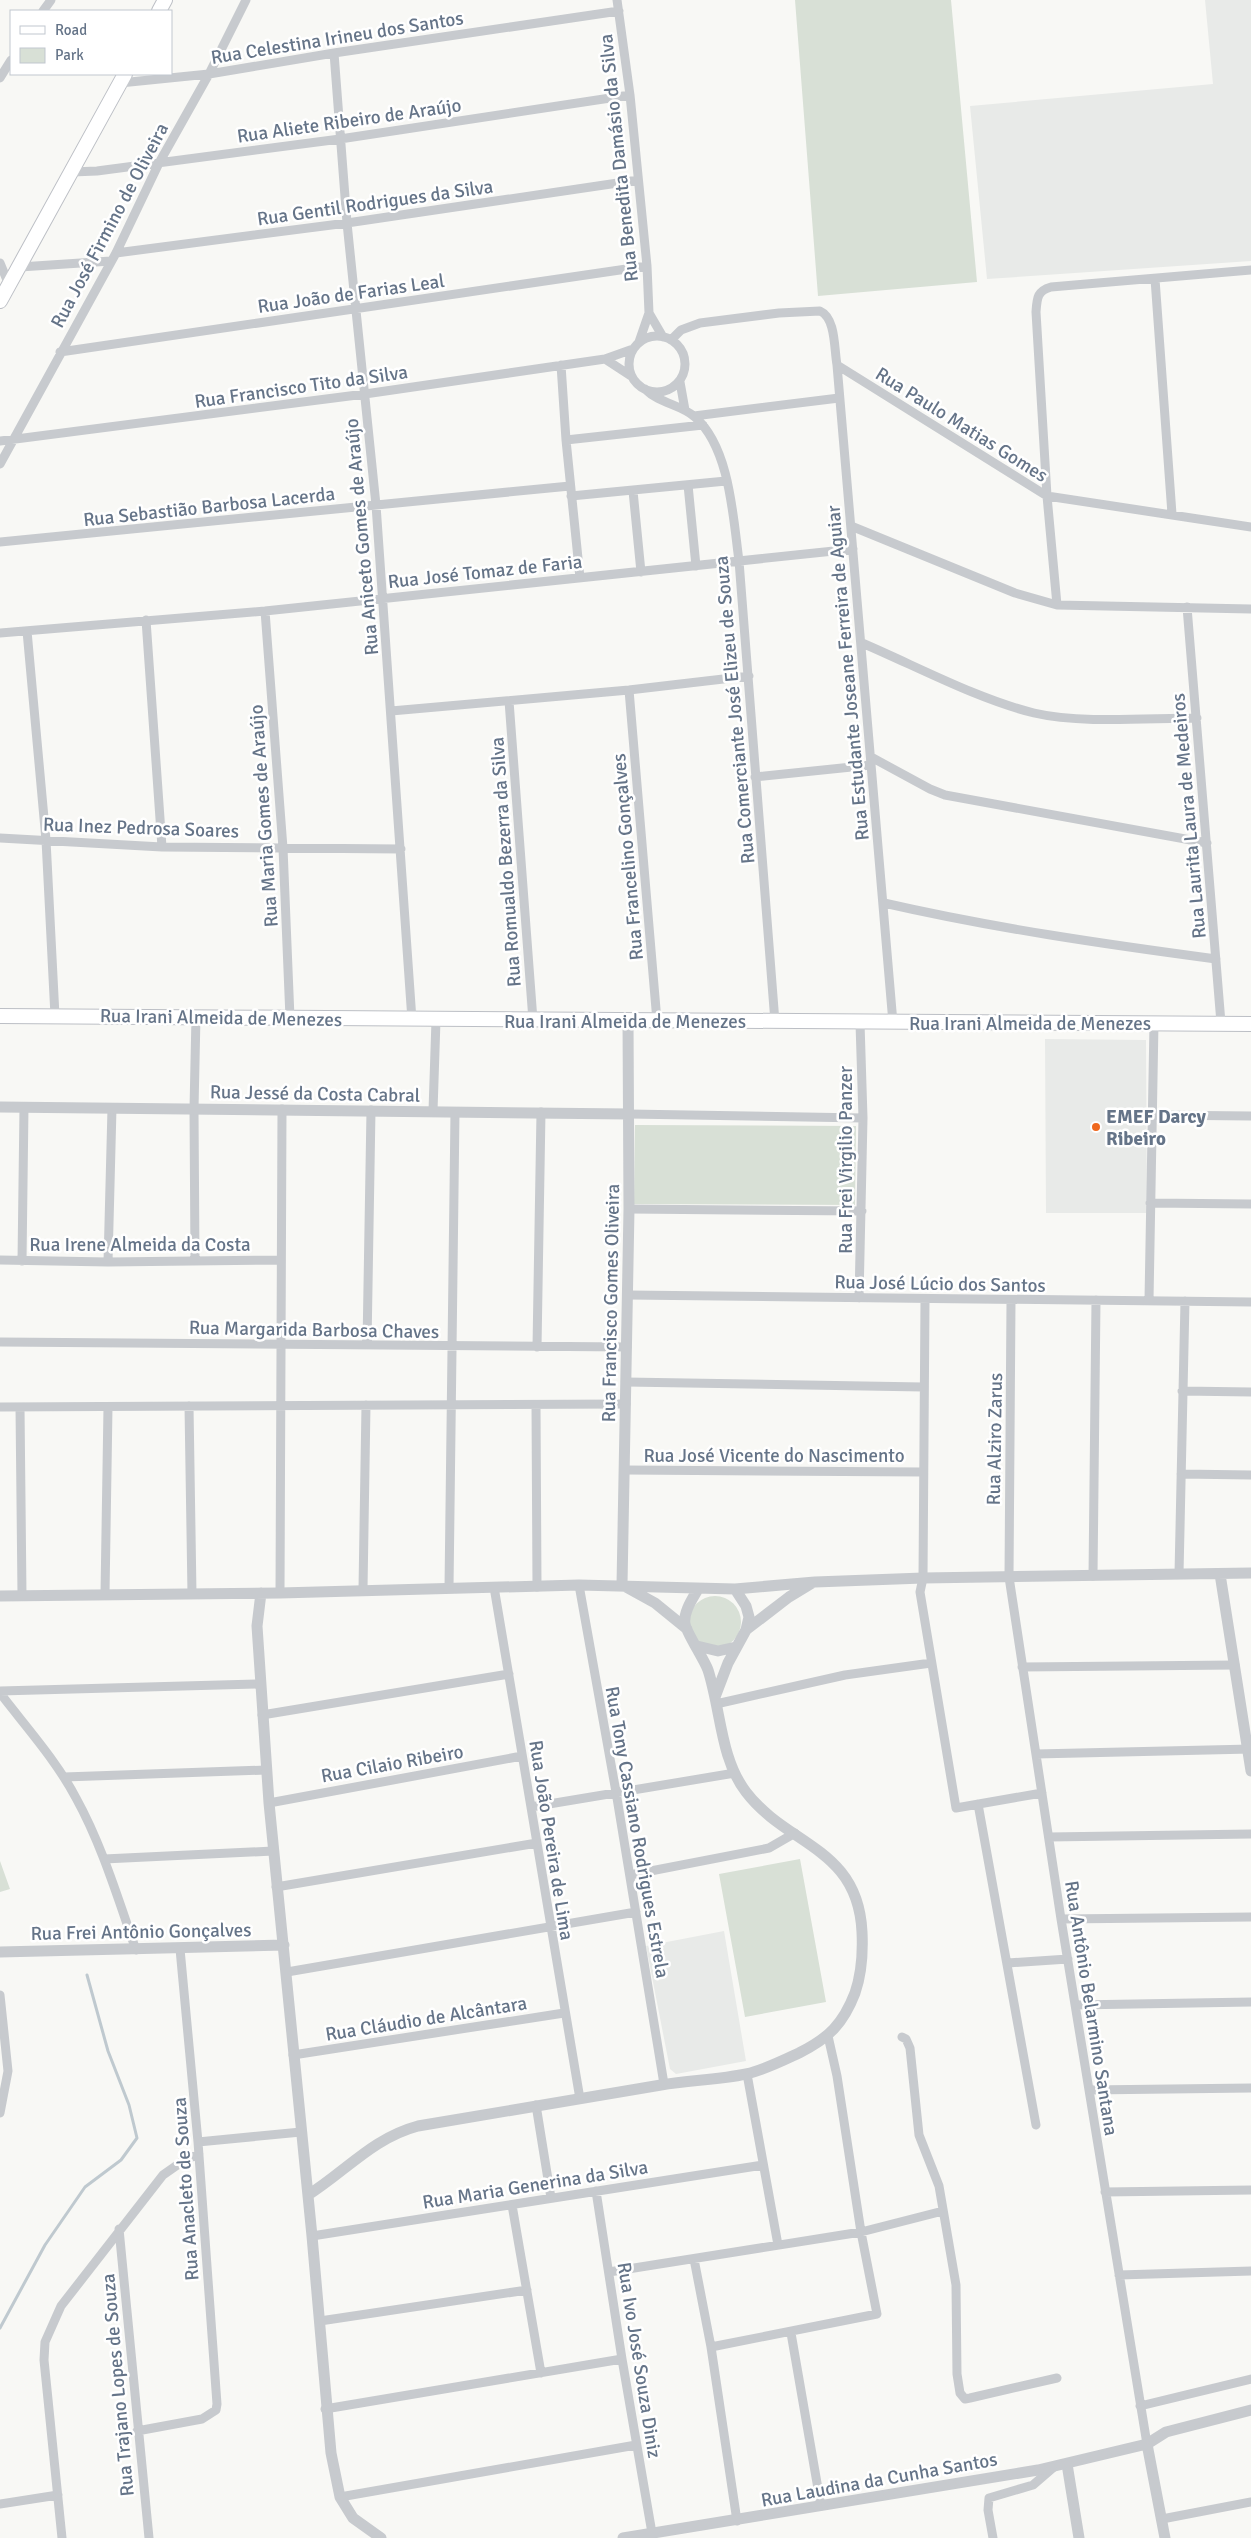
<svg xmlns="http://www.w3.org/2000/svg" width="1251" height="2538" font-family="Signika,sans-serif">
<style>
.built{fill:#e8eae8}
.green{fill:#d8e0d6}
.lines{fill:none;stroke-linecap:round;stroke-linejoin:round}
.stream{stroke:#bfc9cf;stroke-width:3}
.secondary-casing{stroke:#bcbfc5;stroke-width:16}
.minor{stroke:#c7cace;stroke-width:9}
.tertiary{stroke:#c7cace;stroke-width:11}
.secondary{stroke:#fff;stroke-width:14}
.poi-dot{fill:#ef681e;stroke:#fff;stroke-width:2}
.labels{text-anchor:middle;stroke-width:5;stroke-linejoin:round;paint-order:stroke}
.street-label{font-size:19px;fill:#657488;stroke:#fff}
.poi-label{font-size:19px;font-weight:bold;fill:#657488;stroke:#fff;text-anchor:start}
</style>
<rect width="100%" height="100%" fill="#f8f8f5"/>
<!-- built -->
<path class="built" d="M 1205,0 L 1251,0 L 1251,261 L 987,279 L 970,106 L 1213,84 Z
M 1045,1039 L 1146,1040 L 1147,1213 L 1046,1213 Z
M 724,1931 L 746,2061 L 676,2074 L 670,2069 L 646,1946 Z"/>
<!-- green -->
<path class="green" d="M 795,0 L 951,0 L 977,282 L 818,296 Z
M 635,1125 L 856,1126 L 855,1205 L 634,1204 Z
M689 1622a26 26 0 1 1 52 0a26 26 0 1 1-52 0Z
M 800,1859 L 826,2002 L 745,2017 L 719,1874 Z
M 0,1861 L 10,1889 L 0,1892 Z"/>
<g class="lines">
<!-- stream -->
<path class="stream" d="M 0,2328 L 45,2245 L 85,2187 L 121,2160 L 137,2138 L 129,2105 L 108,2051 L 87,1975"/>
<defs>
<path id="secondary" d="M 159,11 L 165,0
M 0,301 L 125,74
M 0,1016 L 1251,1024"/>
</defs>
<!-- secondary casing -->
<use href="#secondary" class="secondary-casing"/>
<!-- minor -->
<path class="minor" d="M 617,0 L 630,95 L 647,266 L 649,313 L 639,342
M 43,11 L 51,0
M 334,53 L 347,223 L 376,505 L 412,1020
M 0,78 L 11,60
M 120,83 L 209,74 L 334,53 L 619,11
M 72,172 L 97,171 L 340,139 L 630,95
M 116,253 L 347,223 L 638,180
M 0,263 L 9,285
M 20,267 L 111,261
M 1155,279 L 1172,514
M 649,313 L 663,337
M629 364a28 28 0 1 1 56 0a28 28 0 1 1-56 0Z
M 671,340 L 681,330 L 700,323 L 779,313 L 820,311 C 836,318 834,349 837,365 L 893,1023
M 60,352 L 647,266
M 605,359 L 631,376
M 561,365 L 566,440 L 580,578
M 837,365 L 1047,496 L 1251,527
M 680,382 L 685,410
M 645,389 C 660,404 680,404 695,417 C 730,448 733,517 739,561 L 775,1022
M 694,416 L 839,398
M 566,440 L 703,425
M 0,441 L 365,394 L 605,359 L 633,349
M 0,464 L 116,253 L 159,163 L 209,74 L 246,0
M 688,485 L 696,566
M 633,491 L 641,572
M 571,496 L 726,481
M 851,526 L 1015,593 L 1057,605 L 1251,609
M 0,542 L 570,486
M 1057,605 L 1047,496 L 1036,312 C 1037,298 1037,291 1051,287 L 1251,270
M 1187,607 L 1221,1023
M 265,611 L 283,848 L 290,1018
M 146,620 L 162,847
M 27,631 L 46,840 L 55,1016
M 0,633 L 265,611 L 853,549
M 862,643 C 916,666 977,699 1034,713 C 1081,724 1148,718 1197,718
M 629,690 L 657,1021
M 509,701 L 533,1020
M 391,711 L 629,690 L 749,676
M 871,757 L 930,789 L 945,795 L 1207,843
M 755,777 L 871,765
M 0,838 L 162,847 L 401,849
M 884,903 C 993,928 1104,944 1216,959
M 433,1111 L 436,1020
M 629,1114 L 863,1118
M 1152,1115 L 1251,1116
M 1150,1203 L 1251,1204
M 629,1209 L 862,1211
M 0,1260 L 108,1262 L 280,1260
M 195,1260 L 194,1109 L 196,1016
M 22,1261 L 24,1107
M 108,1262 L 112,1108
M 628,1295 L 1251,1302
M 859,1298 L 863,1118 L 860,1023
M 925,1300 L 923,1578 L 920,1592 L 956,1808 L 1042,1793
M 1149,1300 L 1154,1023
M 1011,1301 L 1009,1577 L 1061,1919 L 1147,2444
M 0,1342 L 627,1347
M 367,1345 L 371,1110
M 537,1347 L 541,1112
M 626,1382 L 923,1387
M 1182,1391 L 1251,1392
M 536,1405 L 537,1587
M 189,1406 L 192,1594
M 0,1407 L 626,1404
M 20,1407 L 22,1595
M 626,1470 L 923,1472
M 1181,1474 L 1251,1475
M 1179,1574 L 1185,1301
M 1093,1576 L 1096,1300
M 579,1585 L 616,1792 L 664,2084
M 494,1587 L 580,2099
M 449,1588 L 455,1112
M 363,1589 L 366,1405
M 280,1593 L 282,1109
M 105,1594 L 108,1407
M 1022,1667 L 1235,1665
M 0,1691 L 260,1684
M 0,1693 C 26,1727 56,1760 76,1798 C 102,1845 118,1899 136,1950
M 716,1704 L 845,1675 L 931,1663
M 262,1715 L 509,1674
M 1036,1754 L 1251,1749
M 64,1777 L 266,1770
M 269,1803 L 522,1756
M 978,1804 L 1036,2125
M 531,1807 L 735,1773
M 1049,1837 L 1251,1834
M 104,1859 L 273,1851
M 630,1875 L 769,1848 L 795,1833
M 276,1887 L 537,1843
M 1061,1919 L 1251,1917
M 1008,1963 L 1068,1959
M 287,1972 L 636,1912
M 0,1995 L 8,2071 L 0,2113
M 1076,2005 L 1251,2002
M 902,2037 L 906,2039 L 910,2048 L 919,2135 L 939,2186 L 956,2285 L 957,2374 L 960,2393 L 965,2399 L 970,2398 L 1057,2378
M 293,2055 L 564,2013
M 747,2074 L 778,2245
M 1089,2090 L 1251,2088
M 536,2105 L 551,2198
M 198,2142 L 301,2132
M 596,2191 L 622,2359 L 652,2533
M 1105,2192 L 1251,2190
M 512,2205 L 541,2373
M 119,2229 L 149,2538
M 312,2236 L 763,2165
M 694,2259 L 711,2347 L 737,2521
M 609,2272 L 861,2232 L 943,2211
M 1119,2275 L 1251,2271
M 320,2321 L 527,2290
M 791,2333 L 821,2506
M 711,2347 L 877,2314 L 861,2232 L 837,2076 L 828,2036
M 1140,2406 L 1251,2379
M 325,2409 L 622,2359
M 137,2431 L 202,2419 L 216,2410 L 217,2404 L 198,2142 L 180,1949
M 340,2497 L 636,2445
M 0,2504 L 58,2495
M 1162,2519 L 1251,2502
M 62,2538 L 44,2360 L 45,2342 L 61,2306 L 163,2175 L 183,2161 L 199,2154
M 993,2538 L 988,2510 L 989,2498 L 1033,2485 L 1055,2466"/>
<!-- tertiary -->
<path class="tertiary" d="M 0,1107 L 629,1114
M 1220,1574 L 1251,1771
M 622,1585 L 629,1209 L 628,1020
M 626,1587 L 655,1603 L 687,1629
M 261,1593 L 257,1626 L 269,1803 L 312,2236 L 331,2453 L 340,2497 L 353,2518 L 381,2538
M 0,1596 L 280,1593 L 579,1585 L 735,1589 L 815,1582 L 923,1578 L 1251,1573
M 746,1630 L 789,1597 L 812,1583
M 697,1646 L 718,1651 L 736,1647
M 715,1697 L 728,1663 L 746,1630 L 749,1617 L 746,1606 L 735,1589
M 0,1952 L 284,1945
M 308,2195 C 346,2171 373,2138 418,2126 C 499,2112 580,2098 661,2085 C 689,2080 718,2080 746,2074 C 764,2070 782,2061 799,2053 C 829,2038 843,2024 855,1993 C 862,1973 863,1953 862,1932 C 858,1847 787,1846 746,1792 C 720,1758 721,1710 708,1670 C 704,1659 686,1632 685,1624 C 683,1612 693,1598 698,1589
M 1147,2444 L 1165,2538
M 1067,2464 L 1079,2538
M 623,2538 L 1038,2470 L 1147,2444 L 1166,2432 L 1251,2410"/>
<!-- secondary -->
<use href="#secondary" class="secondary"/>
</g>
<!-- markers -->
<circle class="poi-dot" cx="1096" cy="1127" r="5"/>
<g class="labels">
<!-- street labels -->
<g class="street-label">
<text transform="translate(337 37) rotate(-9)" y="7">Rua Celestina Irineu dos Santos</text>
<text transform="translate(349 120) rotate(-8)" y="7">Rua Aliete Ribeiro de Araújo</text>
<text transform="translate(618 158) rotate(-96)" y="7">Rua Benedita Damásio da Silva</text>
<text transform="translate(375 202) rotate(-8)" y="7">Rua Gentil Rodrigues da Silva</text>
<text transform="translate(109 225) rotate(-62)" y="7">Rua José Firmino de Oliveira</text>
<text transform="translate(351 293) rotate(-8)" y="7">Rua João de Farias Leal</text>
<text transform="translate(301 386) rotate(-8)" y="7">Rua Francisco Tito da Silva</text>
<text transform="translate(962 424) rotate(32)" y="7">Rua Paulo Matias Gomes</text>
<text transform="translate(209 506) rotate(-6)" y="7">Rua Sebastião Barbosa Lacerda</text>
<text transform="translate(361 537) rotate(-95)" y="7">Rua Aniceto Gomes de Araújo</text>
<text transform="translate(485 571) rotate(-6)" y="7">Rua José Tomaz de Faria</text>
<text transform="translate(847 673) rotate(-95)" y="7">Rua Estudante Joseane Ferreira de Aguiar</text>
<text transform="translate(734 710) rotate(-95)" y="7">Rua Comerciante José Elizeu de Souza</text>
<text transform="translate(263 816) rotate(-94)" y="7">Rua Maria Gomes de Araújo</text>
<text transform="translate(1188 816) rotate(-95)" y="7">Rua Laurita Laura de Medeiros</text>
<text transform="translate(141 827) rotate(2)" y="7">Rua Inez Pedrosa Soares</text>
<text transform="translate(627 857) rotate(-95)" y="7">Rua Francelino Gonçalves</text>
<text transform="translate(505 862) rotate(-94)" y="7">Rua Romualdo Bezerra da Silva</text>
<text transform="translate(221 1017) rotate(1)" y="7">Rua Irani Almeida de Menezes</text>
<text x="625" y="1028">Rua Irani Almeida de Menezes</text>
<text x="1030" y="1030">Rua Irani Almeida de Menezes</text>
<text transform="translate(315 1093) rotate(1)" y="7">Rua Jessé da Costa Cabral</text>
<text transform="translate(845 1160) rotate(-90)" y="7">Rua Frei Virgilio Panzer</text>
<text x="140" y="1251">Rua Irene Almeida da Costa</text>
<text transform="translate(940 1283) rotate(1)" y="7">Rua José Lúcio dos Santos</text>
<text transform="translate(610 1303) rotate(-89)" y="7">Rua Francisco Gomes Oliveira</text>
<text transform="translate(314 1329) rotate(1)" y="7">Rua Margarida Barbosa Chaves</text>
<text transform="translate(994 1439) rotate(-89)" y="7">Rua Alziro Zarus</text>
<text x="774" y="1462">Rua José Vicente do Nascimento</text>
<text transform="translate(392 1763) rotate(-10)" y="7">Rua Cilaio Ribeiro</text>
<text transform="translate(638 1832) rotate(80)" y="7">Rua Tony Cassiano Rodrigues Estrela</text>
<text transform="translate(552 1840) rotate(81)" y="7">Rua João Pereira de Lima</text>
<text transform="translate(141 1931) rotate(-1)" y="7">Rua Frei Antônio Gonçalves</text>
<text transform="translate(1092 2008) rotate(81)" y="7">Rua Antônio Belarmino Santana</text>
<text transform="translate(426 2018) rotate(-9)" y="7">Rua Cláudio de Alcântara</text>
<text transform="translate(535 2184) rotate(-9)" y="7">Rua Maria Generina da Silva</text>
<text transform="translate(185 2189) rotate(-94)" y="7">Rua Anacleto de Souza</text>
<text transform="translate(640 2360) rotate(81)" y="7">Rua Ivo José Souza Diniz</text>
<text transform="translate(117 2385) rotate(-95)" y="7">Rua Trajano Lopes de Souza</text>
<text transform="translate(879 2479) rotate(-10)" y="7">Rua Laudina da Cunha Santos</text>
</g>
<!-- poi labels -->
<g class="poi-label">
<text x="1106" y="1123">EMEF Darcy<tspan x="1106" dy="22">Ribeiro</tspan></text>
</g>
</g>
<!-- legend -->
<rect x="10" y="10" width="162" height="65" fill="#ffffff" stroke="#c1c7cf"/>
<rect x="20" y="26" width="25" height="8" fill="#ffffff" stroke="#c1c7cf"/>
<text x="55" y="35" font-size="15" fill="#657488">Road</text>
<rect x="20" y="48" width="25" height="15" fill="#d8e0d6" stroke="#c1c7cf"/>
<text x="55" y="60" font-size="15" fill="#657488">Park</text>
</svg>
